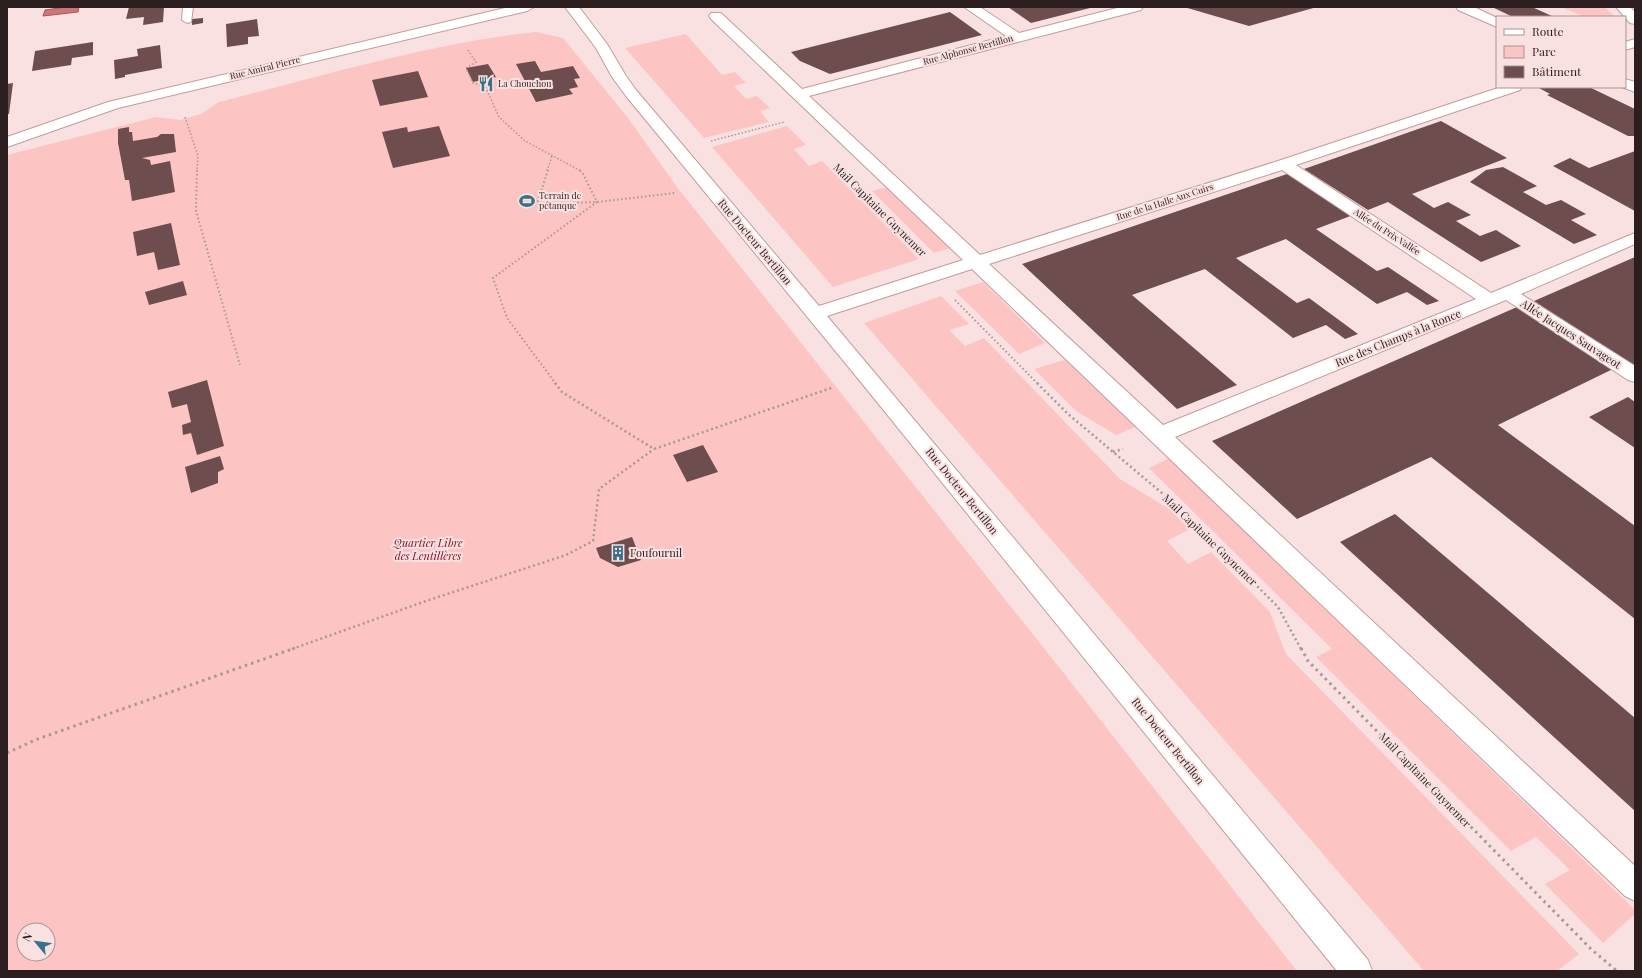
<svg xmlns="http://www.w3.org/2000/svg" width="1642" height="978" font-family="'Playfair Display',serif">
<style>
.green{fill:#fdc4c4;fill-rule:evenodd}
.water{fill:#d07477;stroke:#9f5a5c}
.building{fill:#6d4d4d}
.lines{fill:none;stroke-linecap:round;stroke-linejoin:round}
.service-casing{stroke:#c19c9b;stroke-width:2}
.minor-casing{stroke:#c19c9b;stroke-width:2}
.path-far3{stroke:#ac9797;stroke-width:1.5;stroke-dasharray:1.5 2;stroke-linecap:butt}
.path-far2{stroke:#ac9797;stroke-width:2;stroke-dasharray:1.5 2.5;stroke-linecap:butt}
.path-far1{stroke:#ac9797;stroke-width:2.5;stroke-dasharray:2 3;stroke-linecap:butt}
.path{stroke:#ac9797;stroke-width:3;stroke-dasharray:2.5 4;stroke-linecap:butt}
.service{fill:#fff;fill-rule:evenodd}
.minor{fill:#fff;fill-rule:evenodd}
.labels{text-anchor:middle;stroke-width:4;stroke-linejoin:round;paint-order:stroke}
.far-street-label{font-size:9px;fill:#2c1e1e;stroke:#fae1e1}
.far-poi-label{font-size:9px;fill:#2c1e1e;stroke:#fae1e1;text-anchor:start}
.street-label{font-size:11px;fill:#2c1e1e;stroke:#fae1e1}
.park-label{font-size:11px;font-style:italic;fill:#7f0c23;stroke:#fae1e1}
.poi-label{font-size:11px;fill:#2c1e1e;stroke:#fae1e1;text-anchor:start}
</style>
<rect width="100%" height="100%" fill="#fae1e1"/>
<!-- green -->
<path class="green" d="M 1561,7 L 1605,7 L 1615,17 L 1585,17 Z
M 536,32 L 563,38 L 628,118 L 677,187 L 1070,681 L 1297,971 L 7,971 L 7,155 L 156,117 L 180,120 L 201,114 L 219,102 C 324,76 429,43 536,32 ZM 24,930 L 48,930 L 48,954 L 24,954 Z
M 686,34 L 722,75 L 735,72 L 746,83 L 734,86 L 746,99 L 757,96 L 770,108 L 760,111 L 769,122 L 704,138 L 625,48 Z
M 787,126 L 806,145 L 794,149 L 809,166 L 822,161 L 919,259 L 833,287 L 712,147 Z
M 887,187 L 950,248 L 934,253 L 872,191 Z
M 983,282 L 1045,343 L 1019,354 L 955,291 Z
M 941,296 L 969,324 L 949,330 L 965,346 L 984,338 L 1120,479 L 1169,509 L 1190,529 L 1167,541 L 1188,564 L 1211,552 L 1270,612 L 1286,654 L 1579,954 L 1557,971 L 1424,971 L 864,323 Z
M 1065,360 L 1135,427 L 1116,435 L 1076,411 L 1034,369 Z
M 1170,458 L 1635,910 L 1635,914 L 1603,943 L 1545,884 L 1570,870 L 1536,837 L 1511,851 L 1316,657 L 1332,649 L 1149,468 Z"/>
<!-- water -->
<path class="water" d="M 66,7 L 79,7 L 78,12 L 43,16 L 45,10 Z"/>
<!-- building -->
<path class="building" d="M 129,7 L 164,7 L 163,22 L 143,25 L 144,17 L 126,19 Z
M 1008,7 L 1090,7 L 1090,8 L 1031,23 Z
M 1184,7 L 1317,7 L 1249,26 Z
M 1492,7 L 1532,7 L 1554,17 L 1513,17 Z
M 950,12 L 982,35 L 830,74 L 800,61 L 791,52 Z
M 203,18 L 203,23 L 192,25 L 192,19 Z
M 257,19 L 259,36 L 248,37 L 248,44 L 227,47 L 226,24 Z
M 93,42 L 93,55 L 72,58 L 71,65 L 32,71 L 35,51 Z
M 160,45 L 162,68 L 125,75 L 125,77 L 115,79 L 114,60 L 138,56 L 137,49 Z
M 535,61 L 541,72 L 573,66 L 580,78 L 574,79 L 578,87 L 569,89 L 573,94 L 536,102 L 516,64 Z
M 488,64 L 496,77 L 473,82 L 466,68 Z
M 418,71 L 428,97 L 380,106 L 372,80 Z
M 13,83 L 9,114 L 7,114 L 7,84 Z
M 1541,87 L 1589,87 L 1635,109 L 1635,136 L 1628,136 L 1547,95 L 1550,94 L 1539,88 Z
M 1441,121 L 1507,158 L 1412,194 L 1434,208 L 1448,202 L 1471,215 L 1456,221 L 1480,236 L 1496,230 L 1521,246 L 1481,262 L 1388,202 L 1368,210 L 1304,169 Z
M 439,126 L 450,156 L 393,168 L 382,132 L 407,127 L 408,132 Z
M 129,127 L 129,132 L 132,132 L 133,141 L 157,137 L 161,134 L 174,134 L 176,152 L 142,158 L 150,160 L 151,165 L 170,161 L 175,192 L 132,201 L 129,180 L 125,180 L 118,143 L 118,129 Z
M 1635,151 L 1635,211 L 1553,166 L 1570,158 L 1589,168 Z
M 1503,167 L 1537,186 L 1523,192 L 1546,205 L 1561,200 L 1586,214 L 1571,220 L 1597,235 L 1574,244 L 1470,182 L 1486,170 Z
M 1290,173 L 1353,215 L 1316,229 L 1377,271 L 1388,267 L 1439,301 L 1427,305 L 1407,292 L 1377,304 L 1286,239 L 1236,258 L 1297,303 L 1309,298 L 1358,334 L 1345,339 L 1326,325 L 1293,338 L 1205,269 L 1132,295 L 1237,385 L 1177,409 L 1022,264 Z
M 171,223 L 180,265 L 158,270 L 154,252 L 137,256 L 133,232 Z
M 1635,257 L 1635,366 L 1534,301 Z
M 183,281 L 187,295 L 149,305 L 145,292 Z
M 1517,307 L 1613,369 L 1498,425 L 1635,526 L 1635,619 L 1431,457 L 1297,519 L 1212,441 Z
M 207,380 L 224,446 L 197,455 L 191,433 L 183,435 L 182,425 L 191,422 L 187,404 L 172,408 L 168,392 Z
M 1628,397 L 1635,402 L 1635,448 L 1589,417 Z
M 703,445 L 718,472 L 687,482 L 673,455 Z
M 220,456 L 224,469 L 218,472 L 218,483 L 191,493 L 185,467 Z
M 1395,514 L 1635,718 L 1635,811 L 1340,542 Z
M 632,537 L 641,560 L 618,567 L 600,558 L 596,548 Z"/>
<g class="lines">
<defs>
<path id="service" d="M 183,7 L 193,7 L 191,22 L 187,23 L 182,20 Z"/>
<path id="minor" d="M 509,7 L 534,7 L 527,11 L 118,108 L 7,147 L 7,137 L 108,102 Z
M 565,7 L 579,7 L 607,44 L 626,76 L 636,90 L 819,306 L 963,260 L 711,19 L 709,16 L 711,13 L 721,13 L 802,89 L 1006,36 L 964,7 L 980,7 L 1019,33 L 1121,7 L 1143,7 L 1141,10 L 809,96 L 980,255 L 1278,161 L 1501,87 L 1522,87 L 1520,90 L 1296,165 L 1491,293 L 1635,233 L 1635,244 L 1521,294 L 1635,366 L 1635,382 L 1628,380 L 1506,300 L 1175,437 L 1635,866 L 1635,901 L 1625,896 L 972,269 L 827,316 L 1368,960 L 1372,971 L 1337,971 L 860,381 L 626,96 L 612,77 L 596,48 ZM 1282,170 L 1476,299 L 1163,425 L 989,264 Z
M 1456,7 L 1474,7 L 1497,18 L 1497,27 L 1458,10 Z
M 1616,7 L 1630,7 L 1635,12 L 1635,24 L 1630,23 Z
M 1635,39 L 1635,47 L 1625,50 L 1625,42 Z
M 1625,79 L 1635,82 L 1635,92 L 1622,87 L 1625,87 Z"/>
</defs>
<!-- service casing -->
<use href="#service" class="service-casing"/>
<!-- minor casing -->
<use href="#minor" class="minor-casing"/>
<!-- path-far3 -->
<path class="path-far3" d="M 468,50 L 476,62 L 466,68 L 473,83 L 485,86 L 499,117 L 525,141 L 581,171
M 185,117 L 198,156 L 197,171
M 711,141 L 784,122
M 547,171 L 552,156"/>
<!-- path-far2 -->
<path class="path-far2" d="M 197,170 L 196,211 L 240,365
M 548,170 L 537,204 L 597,202 L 675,193
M 955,300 L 1038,384
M 556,384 L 507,318 L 493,278 L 597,202 L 582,172 L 579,170"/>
<!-- path-far1 -->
<path class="path-far1" d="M 555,383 L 562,392 L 654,449 L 834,387
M 1037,383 L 1068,414 L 1175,504 L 1278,607 L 1301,649
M 1113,452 L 1123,449
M 292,649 L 426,601 L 566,555 L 593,541 L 599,489 L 654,449"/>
<!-- path -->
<path class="path" d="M 1301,648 L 1308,661 L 1591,949 L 1617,971
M 7,753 L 35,740 L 295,648"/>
<!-- service -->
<use href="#service" class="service"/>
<!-- minor -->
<use href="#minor" class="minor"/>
</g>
<!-- icons -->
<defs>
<symbol id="restaurant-bare" viewBox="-9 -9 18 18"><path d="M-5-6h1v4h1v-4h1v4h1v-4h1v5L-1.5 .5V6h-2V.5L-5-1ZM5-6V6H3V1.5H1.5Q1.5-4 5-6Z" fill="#37718a" stroke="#fae1e1" stroke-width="2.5" paint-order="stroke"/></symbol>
<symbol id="stadium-bare" viewBox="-9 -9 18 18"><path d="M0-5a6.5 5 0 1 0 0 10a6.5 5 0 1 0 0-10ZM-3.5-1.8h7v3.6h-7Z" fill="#37718a" stroke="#fae1e1" stroke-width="2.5" paint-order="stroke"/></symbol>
<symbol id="building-bare" viewBox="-9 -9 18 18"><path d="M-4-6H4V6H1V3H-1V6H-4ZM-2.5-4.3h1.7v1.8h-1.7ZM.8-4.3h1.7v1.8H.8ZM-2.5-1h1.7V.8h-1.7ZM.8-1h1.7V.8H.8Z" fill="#37718a" stroke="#fae1e1" stroke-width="2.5" paint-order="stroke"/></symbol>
</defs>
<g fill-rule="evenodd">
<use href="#restaurant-bare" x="475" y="73" width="22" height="22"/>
<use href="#stadium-bare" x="516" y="190" width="22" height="22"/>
<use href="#building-bare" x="607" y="542" width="22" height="22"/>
</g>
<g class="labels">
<!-- far-street labels -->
<g class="far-street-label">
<text transform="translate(968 50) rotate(-15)" y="3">Rue Alphonse Bertillon</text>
<text transform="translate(265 68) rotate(-14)" y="3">Rue Amiral Pierre</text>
<text transform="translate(1165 202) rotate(-18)" y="3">Rue de la Halle Aux Cuirs</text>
<text transform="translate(1387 232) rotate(33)" y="3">Allée du Prix Vallée</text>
</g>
<!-- far-poi labels -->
<g class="far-poi-label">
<text x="498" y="87">La Chouchou</text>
<text x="539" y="199">Terrain de<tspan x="539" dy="10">pétanque</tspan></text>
</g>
<!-- street labels -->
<g class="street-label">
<text transform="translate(880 210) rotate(45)" y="4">Mail Capitaine Guynemer</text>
<text transform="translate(755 242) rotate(50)" y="4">Rue Docteur Bertillon</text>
<text transform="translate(1571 334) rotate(33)" y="4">Allée Jacques Sauvageot</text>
<text transform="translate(1398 338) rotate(-22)" y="4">Rue des Champs à la Ronce</text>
<text transform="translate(962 491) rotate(51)" y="4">Rue Docteur Bertillon</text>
<text transform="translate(1210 540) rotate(44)" y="4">Mail Capitaine Guynemer</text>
<text transform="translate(1168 741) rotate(51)" y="4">Rue Docteur Bertillon</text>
<text transform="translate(1425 780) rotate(46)" y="4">Mail Capitaine Guynemer</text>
</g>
<!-- park labels -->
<g class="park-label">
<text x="428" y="547">Quartier Libre<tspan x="428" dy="13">des Lentillères</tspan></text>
</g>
<!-- poi labels -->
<g class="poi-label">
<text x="630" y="557">Foufournil</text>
</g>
</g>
<!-- border -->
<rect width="1642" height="978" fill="none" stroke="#2c1e1e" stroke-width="16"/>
<!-- legend -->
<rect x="1496" y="16" width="130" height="72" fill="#fae1e1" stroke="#a89393"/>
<rect x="1504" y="29" width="20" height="6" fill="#ffffff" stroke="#a89393"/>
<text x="1532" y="36" font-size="12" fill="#2c1e1e">Route</text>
<rect x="1504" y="46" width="20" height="12" fill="#fdc4c4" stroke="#a89393"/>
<text x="1532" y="56" font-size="12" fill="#2c1e1e">Parc</text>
<rect x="1504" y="66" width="20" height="12" fill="#6d4d4d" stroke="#a89393"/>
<text x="1532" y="76" font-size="12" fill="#2c1e1e">Bâtiment</text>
<!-- north arrow -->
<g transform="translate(36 942) rotate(299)"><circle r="19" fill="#fae1e1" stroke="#a89393"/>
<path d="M0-3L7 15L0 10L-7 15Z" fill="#37718a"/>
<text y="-6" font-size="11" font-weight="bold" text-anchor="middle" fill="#2c1e1e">N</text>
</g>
</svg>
